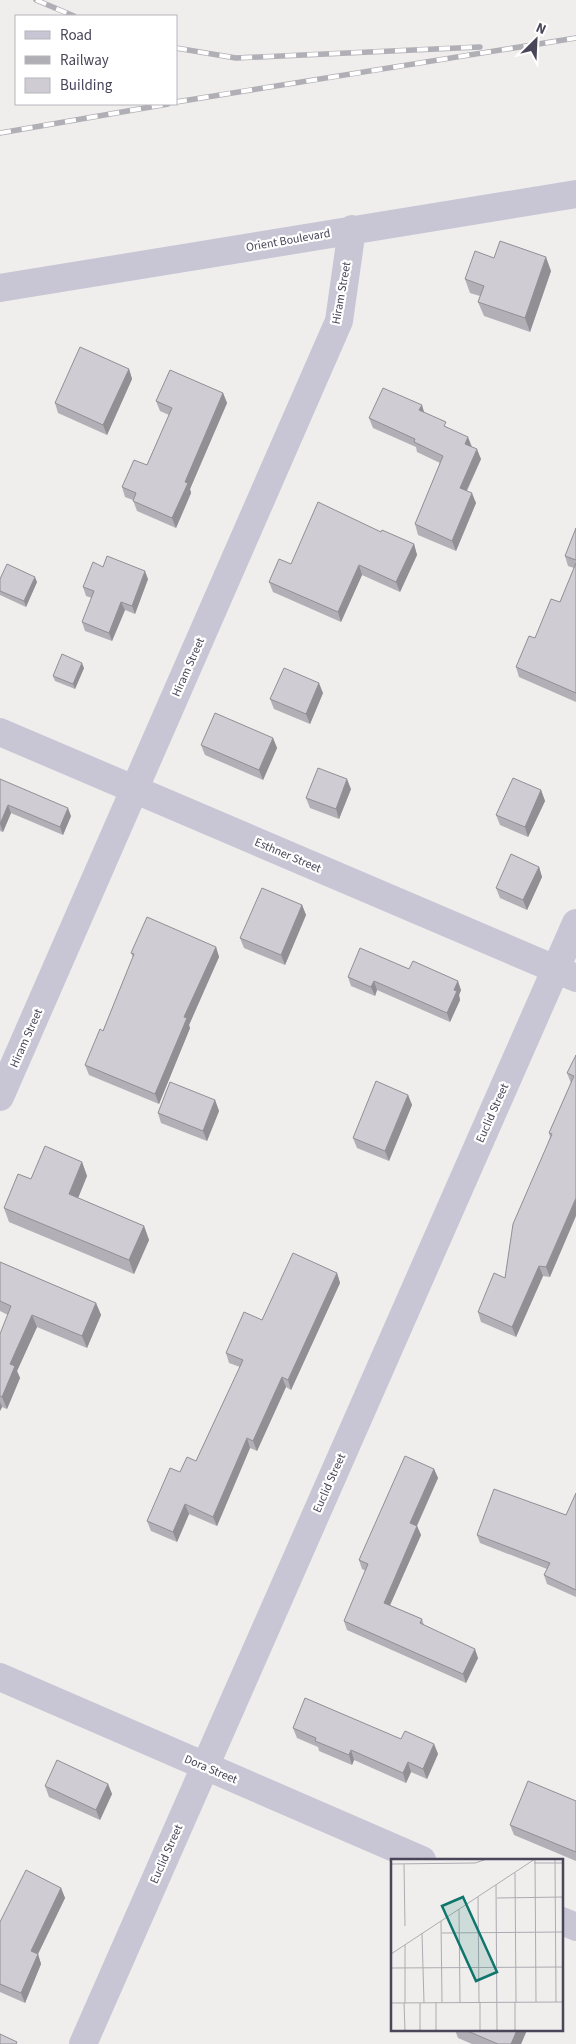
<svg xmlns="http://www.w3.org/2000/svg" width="576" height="2044" font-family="'Source Sans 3',sans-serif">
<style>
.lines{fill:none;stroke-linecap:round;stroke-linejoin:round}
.street{stroke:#c8c6d5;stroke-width:28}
.rail-casing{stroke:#b1afb6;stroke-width:5.5}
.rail{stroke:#fff;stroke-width:4;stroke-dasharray:11;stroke-linecap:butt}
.wall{fill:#b2afb6}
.shaded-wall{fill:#918f94}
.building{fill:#cfccd4;stroke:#918f94}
.labels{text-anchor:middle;stroke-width:4.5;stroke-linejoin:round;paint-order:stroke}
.street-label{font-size:12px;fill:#484658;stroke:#fff}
.inset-road{fill:none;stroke:#acabb1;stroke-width:1}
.view{fill:#0f766e;fill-opacity:0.15;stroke:#0f766e;stroke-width:2.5}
.inset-edge{fill:none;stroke:#484658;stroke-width:2.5}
</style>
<rect width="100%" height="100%" fill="#efeeec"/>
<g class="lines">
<!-- street -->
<path class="street" d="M 0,288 L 576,194
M 0,732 L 576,978
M 0,1097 L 339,321 L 352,229
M 0,1677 L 422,1860
M 562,1921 L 576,1927
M 83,2044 L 576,923"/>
<defs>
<path id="rail" d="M 36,0 L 74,16
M 176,48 L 236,58 L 480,47
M 176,102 L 576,38
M 0,133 L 168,104"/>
</defs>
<!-- rail casing -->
<use href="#rail" class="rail-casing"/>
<!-- rail -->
<use href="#rail" class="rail"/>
</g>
<!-- wall -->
<path class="wall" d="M 494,258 L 551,271 L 530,332 L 484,316 L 478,302 L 480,296 L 470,293 L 465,279 Z
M 129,369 L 132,379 L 107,435 L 58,413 L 55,403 Z
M 223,393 L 227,403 L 190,489 L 191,493 L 176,528 L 137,511 L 133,500 L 125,497 L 122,487 L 147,465 L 169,415 L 160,411 L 156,401 Z
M 424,412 L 448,428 L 472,447 L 481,459 L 467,491 L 476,503 L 456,551 L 418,535 L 415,524 L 440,463 L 417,452 L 416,447 L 373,428 L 369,418 Z
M 576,528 L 576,702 L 519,677 L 516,667 L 560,602 L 574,568 L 568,566 L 565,556 Z
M 381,532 L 414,544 L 417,555 L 400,592 L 362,575 L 341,622 L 273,592 L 269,582 L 291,564 Z
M 103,567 L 148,579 L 135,614 L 125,610 L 112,641 L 85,631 L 82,622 L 92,598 L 86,596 L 83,587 Z
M 0,579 L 37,582 L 26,607 L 0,595 Z
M 84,668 L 75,689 L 55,681 L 53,676 Z
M 323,693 L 310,724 L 274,709 L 270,699 Z
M 273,738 L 277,748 L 263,780 L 205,755 L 201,745 Z
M 0,779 L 71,816 L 63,835 L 11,813 L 3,832 L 0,831 Z
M 351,789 L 339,819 L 310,808 L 306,798 Z
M 541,790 L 545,801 L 528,837 L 500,825 L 496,815 Z
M 539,867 L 542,877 L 527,910 L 500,898 L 496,888 Z
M 302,905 L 306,915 L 285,965 L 244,948 L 240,938 Z
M 216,947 L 219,957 L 189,1025 L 190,1028 L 159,1104 L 89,1075 L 85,1065 L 103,1031 L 133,957 L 131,953 Z
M 409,969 L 461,990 L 459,995 L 460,1000 L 450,1022 L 377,990 L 375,996 L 351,986 L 348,977 Z
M 576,1055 L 550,1277 L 543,1276 L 516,1337 L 481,1322 L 478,1312 L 505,1278 L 550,1137 L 549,1133 L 571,1083 L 567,1073 Z
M 408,1095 L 412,1105 L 389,1161 L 357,1148 L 353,1138 Z
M 215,1100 L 219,1111 L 207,1141 L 161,1123 L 158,1113 Z
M 82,1162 L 87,1176 L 78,1198 L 144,1226 L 149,1240 L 134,1274 L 9,1222 L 4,1208 L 31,1179 Z
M 0,1262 L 96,1303 L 101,1315 L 87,1348 L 37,1327 L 17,1371 L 20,1378 L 7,1409 L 2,1407 L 0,1411 L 0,1334 L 8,1315 L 0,1311 Z
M 337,1273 L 340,1283 L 291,1390 L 286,1387 L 257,1451 L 250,1448 L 217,1526 L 189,1514 L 177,1542 L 151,1531 L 147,1521 L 180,1472 L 196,1461 L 240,1367 L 229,1363 L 226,1353 L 262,1320 Z
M 434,1469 L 438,1478 L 417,1526 L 421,1535 L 390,1605 L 422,1619 L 424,1625 L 478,1658 L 466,1683 L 347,1630 L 344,1621 L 366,1571 L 362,1569 L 359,1560 Z
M 576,1493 L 576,1597 L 547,1584 L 544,1575 L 547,1569 L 480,1543 L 477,1535 L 566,1515 Z
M 293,1728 L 401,1739 L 434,1744 L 438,1754 L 427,1779 L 411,1772 L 406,1783 L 354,1760 L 352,1765 L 319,1751 L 318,1747 L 297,1738 Z
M 108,1784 L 112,1794 L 100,1820 L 49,1797 L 45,1786 Z
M 576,1801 L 576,1861 L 514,1835 L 510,1825 Z
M 61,1888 L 65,1898 L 38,1954 L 41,1964 L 25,2003 L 0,1992 L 0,1922 Z
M 455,2030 L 527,2030 L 521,2044 L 472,2044 L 458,2038 Z"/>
<!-- shaded-wall -->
<path class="shaded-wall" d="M 546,257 L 551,271 L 530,332 L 525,318 Z
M 129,369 L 132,379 L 107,435 L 103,425 Z
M 223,393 L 227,403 L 190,489 L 191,493 L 176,528 L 172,518 L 185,482 Z
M 422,405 L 425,415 L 419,410 Z
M 468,437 L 472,447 L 465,444 Z
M 477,449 L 481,459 L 463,498 L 460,488 Z
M 472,493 L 476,503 L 456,551 L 452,541 Z
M 414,544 L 417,555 L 400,592 L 396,582 Z
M 359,565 L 362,575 L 341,622 L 338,612 Z
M 145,571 L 148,579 L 135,614 L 132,606 Z
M 35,577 L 37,582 L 26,607 L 24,601 Z
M 121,602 L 125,610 L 112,641 L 109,633 Z
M 82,663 L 84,668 L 75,689 L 73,684 Z
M 319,683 L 323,693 L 310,724 L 306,714 Z
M 273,738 L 277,748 L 263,780 L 259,770 Z
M 347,779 L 351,789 L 339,819 L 336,809 Z
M 541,790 L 545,801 L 528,837 L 525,827 Z
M 8,805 L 11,813 L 3,832 L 0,824 Z
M 68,808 L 71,816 L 63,835 L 60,827 Z
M 539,867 L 542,877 L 527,910 L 523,900 Z
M 302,905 L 306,915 L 285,965 L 281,955 Z
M 216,947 L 219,957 L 189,1025 L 190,1028 L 159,1104 L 155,1094 L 184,1017 Z
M 374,981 L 377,990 L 375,996 L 371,987 Z
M 458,981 L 461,990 L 459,995 L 460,1000 L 450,1022 L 447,1013 L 454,990 Z
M 408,1095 L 412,1105 L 389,1161 L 385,1151 Z
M 215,1100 L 219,1111 L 207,1141 L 203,1131 Z
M 82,1162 L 87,1176 L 74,1208 L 69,1194 Z
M 576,1198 L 576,1216 L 550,1277 L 546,1267 Z
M 144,1226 L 149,1240 L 134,1274 L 129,1260 Z
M 539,1266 L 543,1276 L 516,1337 L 512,1327 Z
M 337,1273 L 340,1283 L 291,1390 L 288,1380 Z
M 96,1303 L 101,1315 L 87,1348 L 82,1336 Z
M 32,1315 L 37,1327 L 17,1371 L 20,1378 L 7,1409 L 2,1397 L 10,1364 Z
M 282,1377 L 286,1387 L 257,1451 L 253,1441 Z
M 0,1402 L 2,1407 L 0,1411 Z
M 247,1438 L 250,1448 L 217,1526 L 213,1517 Z
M 434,1469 L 438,1478 L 414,1532 L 410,1523 Z
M 185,1504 L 189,1514 L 177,1542 L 173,1532 Z
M 417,1526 L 421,1535 L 387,1612 L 384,1603 Z
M 475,1649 L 478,1658 L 466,1683 L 463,1674 Z
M 434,1744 L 438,1754 L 427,1779 L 423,1769 Z
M 351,1750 L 354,1760 L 352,1765 L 349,1755 Z
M 408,1762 L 411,1772 L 406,1783 L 403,1773 Z
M 108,1784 L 112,1794 L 100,1820 L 96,1810 Z
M 61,1888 L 65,1898 L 38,1954 L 41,1964 L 25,2003 L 21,1993 L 31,1951 Z
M 517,2030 L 527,2030 L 521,2044 L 511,2044 Z"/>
<!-- building -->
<path class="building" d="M 500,241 L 546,257 L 525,318 L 478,302 L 484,286 L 465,279 L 475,251 L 494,258 Z
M 80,347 L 129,369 L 103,425 L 55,403 Z
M 170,370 L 223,393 L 185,482 L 188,483 L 172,518 L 133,501 L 136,493 L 122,487 L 134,460 L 147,465 L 172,408 L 156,401 Z
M 383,388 L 422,405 L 419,410 L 446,422 L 444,426 L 468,437 L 465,444 L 477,449 L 460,488 L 472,493 L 452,541 L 415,524 L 443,456 L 414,442 L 415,439 L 369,418 Z
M 318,502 L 381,532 L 382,530 L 414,544 L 396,582 L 359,565 L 338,612 L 269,582 L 279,559 L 291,564 Z
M 576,528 L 576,560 L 565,556 Z
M 107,556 L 145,571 L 132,606 L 121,602 L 109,633 L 82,622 L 94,591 L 83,587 L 93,562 L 103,567 Z
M 576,563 L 576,693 L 516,667 L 529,636 L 535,638 L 551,599 L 560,602 Z
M 7,564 L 35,577 L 24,601 L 0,591 L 0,579 Z
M 62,654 L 82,663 L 73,684 L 53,676 Z
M 284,668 L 319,683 L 306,714 L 270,699 Z
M 215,713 L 273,738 L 259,770 L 201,745 Z
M 318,768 L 347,779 L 336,809 L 306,798 Z
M 513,778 L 541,790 L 525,827 L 496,815 Z
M 0,779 L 68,808 L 60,827 L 8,805 L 0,824 Z
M 511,854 L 539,867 L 523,900 L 496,888 Z
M 262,888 L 302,905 L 281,955 L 240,938 Z
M 147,917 L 216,947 L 184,1017 L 187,1018 L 155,1094 L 85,1065 L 100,1029 L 103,1031 L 134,954 L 131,953 Z
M 360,948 L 409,969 L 413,961 L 458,981 L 454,990 L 457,991 L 447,1013 L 374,981 L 371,987 L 348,977 Z
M 576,1055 L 576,1198 L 546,1267 L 539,1266 L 512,1327 L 478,1312 L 494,1273 L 505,1278 L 513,1224 L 552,1134 L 549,1133 L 574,1076 L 567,1073 Z
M 376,1081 L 408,1095 L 385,1151 L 353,1138 Z
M 170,1082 L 215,1100 L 203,1131 L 158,1113 Z
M 45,1146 L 82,1162 L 69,1194 L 144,1226 L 129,1260 L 4,1208 L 18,1174 L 31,1179 Z
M 293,1253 L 337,1273 L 288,1380 L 282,1377 L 253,1441 L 247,1438 L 213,1517 L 185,1504 L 173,1532 L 147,1521 L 170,1468 L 180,1472 L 187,1457 L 196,1461 L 243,1360 L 226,1353 L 244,1312 L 262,1320 Z
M 0,1262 L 96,1303 L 82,1336 L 32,1315 L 10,1364 L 15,1366 L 2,1397 L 0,1396 L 0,1334 L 11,1306 L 0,1301 Z
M 405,1456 L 434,1469 L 410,1523 L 417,1526 L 384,1603 L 422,1619 L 420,1623 L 475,1649 L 463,1674 L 344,1621 L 368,1564 L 359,1560 Z
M 494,1489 L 566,1515 L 576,1493 L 576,1590 L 544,1575 L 550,1563 L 477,1535 Z
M 305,1698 L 401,1739 L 405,1731 L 434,1744 L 423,1769 L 408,1762 L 403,1773 L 351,1750 L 349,1755 L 315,1741 L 316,1738 L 293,1728 Z
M 57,1760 L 108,1784 L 96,1810 L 45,1786 Z
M 528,1781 L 576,1801 L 576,1852 L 510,1825 Z
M 26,1870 L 61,1888 L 31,1951 L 38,1954 L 21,1993 L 0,1984 L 0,1922 Z
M 465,2030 L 517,2030 L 511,2044 L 498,2044 Z
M 0,2034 L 17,2042 L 16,2044 L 0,2044 Z"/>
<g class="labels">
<!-- street labels -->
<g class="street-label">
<text transform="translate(288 240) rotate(-10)" y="4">Orient Boulevard</text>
<text transform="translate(341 293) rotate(-80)" y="4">Hiram Street</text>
<text transform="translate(188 667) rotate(-66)" y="4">Hiram Street</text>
<text transform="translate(288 855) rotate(23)" y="4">Esthner Street</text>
<text transform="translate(26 1038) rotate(-66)" y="4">Hiram Street</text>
<text transform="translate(492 1113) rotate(-66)" y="4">Euclid Street</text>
<text transform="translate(329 1483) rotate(-66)" y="4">Euclid Street</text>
<text transform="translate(211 1769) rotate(23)" y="4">Dora Street</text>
<text transform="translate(166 1854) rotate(-66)" y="4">Euclid Street</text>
</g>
</g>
<!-- overview -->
<g transform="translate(391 1859)">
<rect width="172" height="172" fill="#efeeec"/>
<path class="inset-road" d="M 144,0 L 145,143M 164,0 L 165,143M 143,4 L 173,4M 0,5 L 84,4 L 96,0M 13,5 L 14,67M 124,14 L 125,143M 105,26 L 106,172M 87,38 L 88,143M 106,39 L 173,38M 68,50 L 69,143M 50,62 L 51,143M 31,74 L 33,144M 51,74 L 173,73M 14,86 L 14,144M 0,95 L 144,0M 0,109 L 173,108M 45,143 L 45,172M 89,143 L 89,172M 124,143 L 124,172M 0,144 L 173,143M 13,144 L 14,172M 29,144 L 29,172"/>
<path class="view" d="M 72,38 L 106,113 L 85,122 L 51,47 Z"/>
<rect width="172" height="172" class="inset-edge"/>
</g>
<!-- legend -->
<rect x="15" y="15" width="162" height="90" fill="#ffffff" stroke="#b6b5bc"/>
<rect x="25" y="31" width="25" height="8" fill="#c8c6d5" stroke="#b6b5bc"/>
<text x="60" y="40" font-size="15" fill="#484658">Road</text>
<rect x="25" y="56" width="25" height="8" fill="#b1afb6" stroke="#b6b5bc"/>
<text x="60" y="65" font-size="15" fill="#484658">Railway</text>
<rect x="25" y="78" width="25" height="15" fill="#cfccd4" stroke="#b6b5bc"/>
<text x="60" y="90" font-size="15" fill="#484658">Building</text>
<!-- north arrow -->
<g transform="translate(536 40) rotate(24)" stroke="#ffffff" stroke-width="4" paint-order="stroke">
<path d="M0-4L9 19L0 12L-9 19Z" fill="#484658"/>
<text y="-8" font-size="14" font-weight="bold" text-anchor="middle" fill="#484658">N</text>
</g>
</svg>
